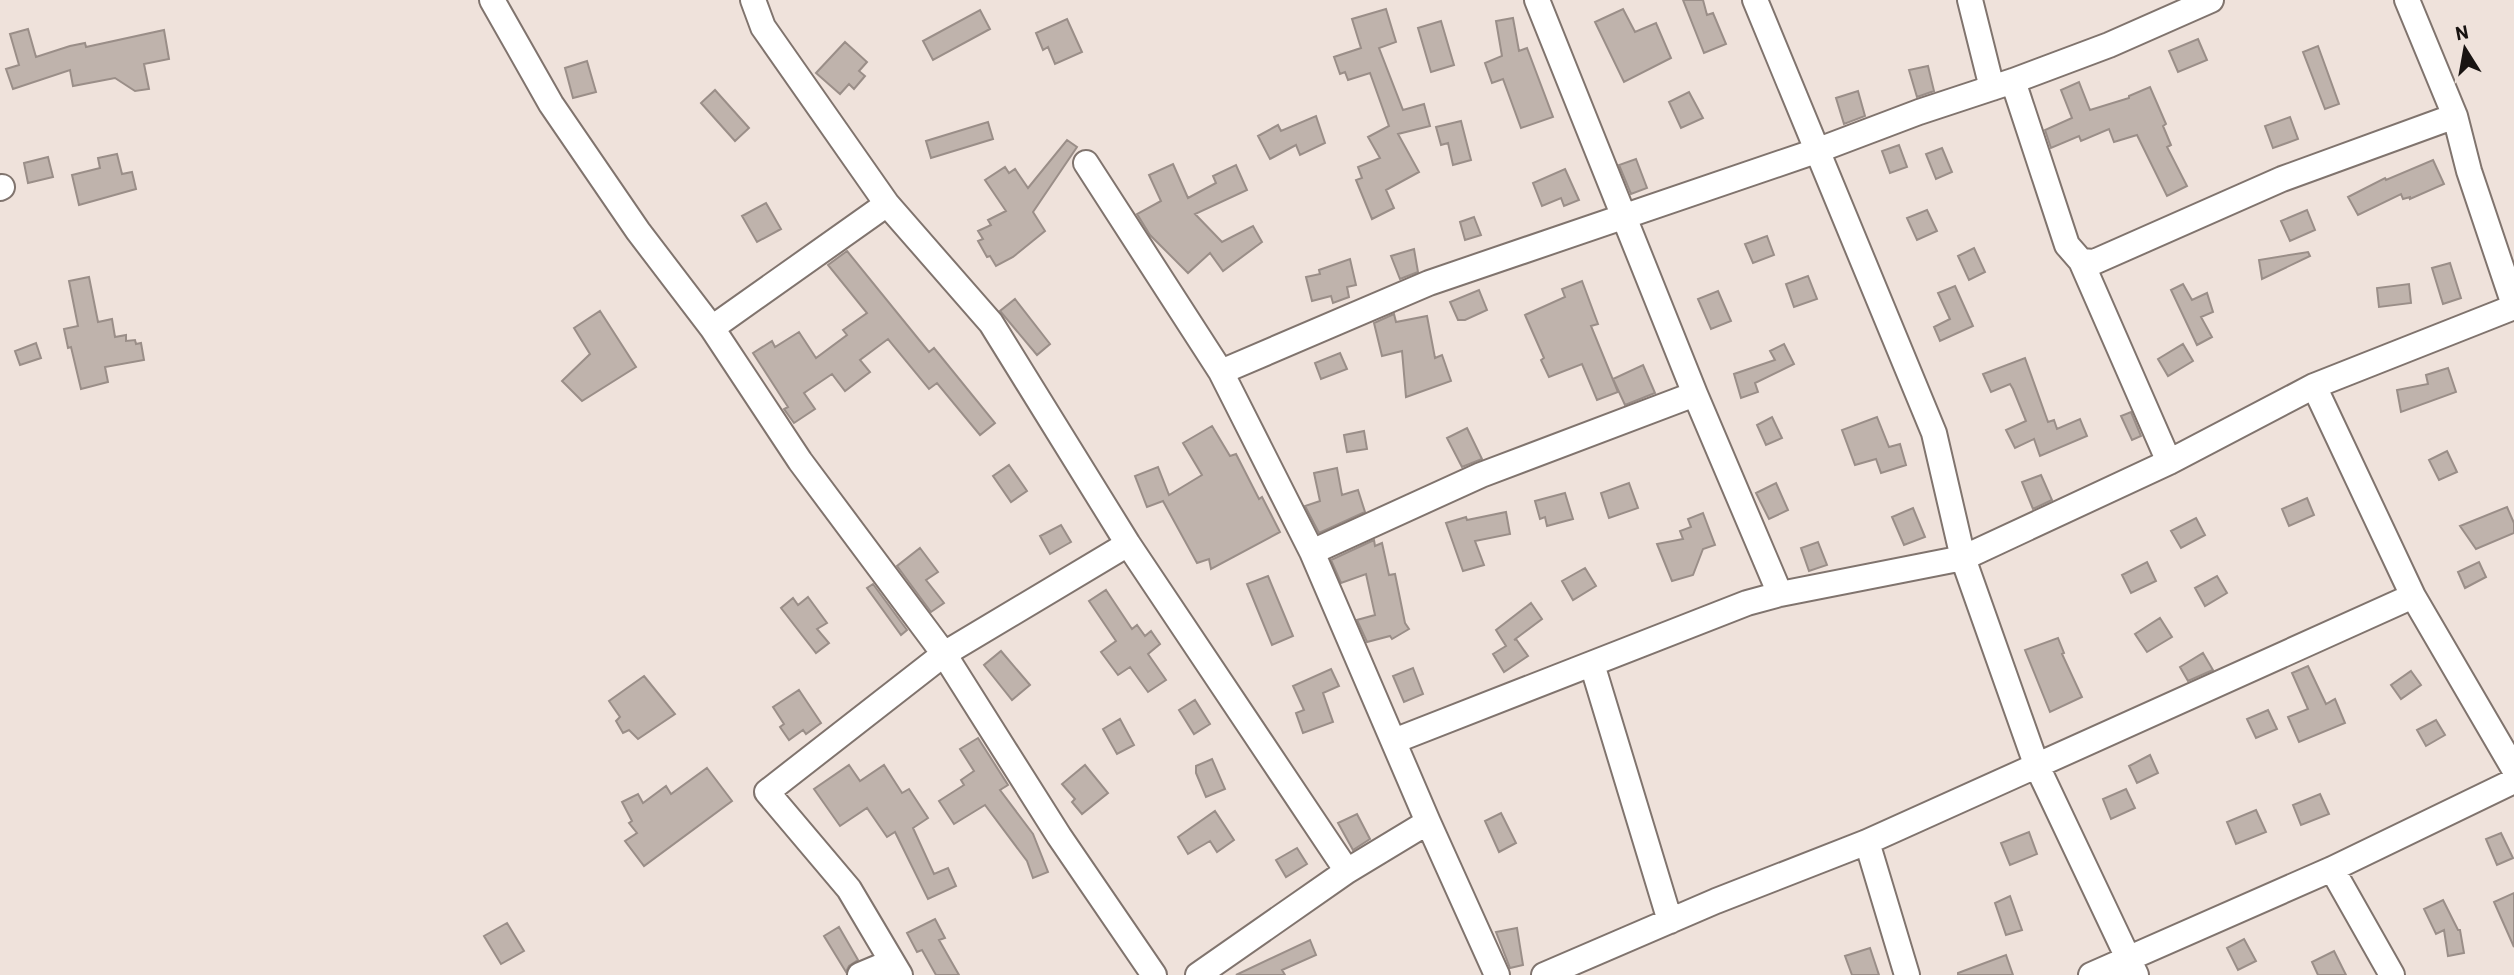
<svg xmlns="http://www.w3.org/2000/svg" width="2514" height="975" font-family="Barlow,sans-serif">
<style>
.building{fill:#bfb3ac;stroke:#9a8e88;stroke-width:2}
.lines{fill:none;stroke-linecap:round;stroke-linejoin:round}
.minor-casing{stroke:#80746e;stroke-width:28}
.minor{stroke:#fff;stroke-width:24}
</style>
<rect width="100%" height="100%" fill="#efe2db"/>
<!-- building -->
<path class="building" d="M 1683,0 L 1703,0 L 1707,15 L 1713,13 L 1726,44 L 1704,53 Z
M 1386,9 L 1396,42 L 1379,48 L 1403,110 L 1424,104 L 1430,126 L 1398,134 L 1419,172 L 1386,190 L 1394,208 L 1372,219 L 1356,180 L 1362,178 L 1358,167 L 1380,158 L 1368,137 L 1389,126 L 1370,73 L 1348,80 L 1345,72 L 1340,74 L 1334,57 L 1361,48 L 1352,19 Z
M 1623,9 L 1635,32 L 1656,23 L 1671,58 L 1624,82 L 1595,22 Z
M 980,10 L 990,29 L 933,60 L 923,41 Z
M 1513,18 L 1519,51 L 1527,48 L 1553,117 L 1521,128 L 1503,79 L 1492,83 L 1485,63 L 1502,56 L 1496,21 Z
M 1067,19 L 1082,52 L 1055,64 L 1048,47 L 1043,50 L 1036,33 Z
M 1441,21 L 1454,65 L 1431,72 L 1418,28 Z
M 28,29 L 36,57 L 70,46 L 85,43 L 86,47 L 164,30 L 169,59 L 144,64 L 149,89 L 135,91 L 115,78 L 73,86 L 70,70 L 13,89 L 6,69 L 19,65 L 10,34 Z
M 2198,39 L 2207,60 L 2178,72 L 2169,51 Z
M 845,42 L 867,62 L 859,71 L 865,76 L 854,89 L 849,84 L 840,94 L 816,73 Z
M 2318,46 L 2339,104 L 2325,109 L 2303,52 Z
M 587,61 L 596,92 L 573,98 L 565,68 Z
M 1928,66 L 1934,91 L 1917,97 L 1909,70 Z
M 2079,82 L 2090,110 L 2129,98 L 2129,96 L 2150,87 L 2166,124 L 2163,126 L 2171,145 L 2167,147 L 2187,186 L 2167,196 L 2137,135 L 2114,142 L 2109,129 L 2081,141 L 2079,136 L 2051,148 L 2045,130 L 2072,118 L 2061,90 Z
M 715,90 L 749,128 L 735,141 L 701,103 Z
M 1858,91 L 1865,116 L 1844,124 L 1836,98 Z
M 1689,92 L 1703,118 L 1681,128 L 1669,102 Z
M 1316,116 L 1325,143 L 1300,155 L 1296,145 L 1270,159 L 1258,136 L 1278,125 L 1281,131 Z
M 2290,117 L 2298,139 L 2273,148 L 2265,126 Z
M 1461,121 L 1471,160 L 1453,165 L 1448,143 L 1441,145 L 1436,127 Z
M 988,122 L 993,139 L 931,158 L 926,141 Z
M 1067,140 L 1077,147 L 1033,212 L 1045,231 L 1013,257 L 996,266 L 990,256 L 987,257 L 978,241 L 983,239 L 978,231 L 991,225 L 988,220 L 1006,211 L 985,180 L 1005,167 L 1009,173 L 1015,169 L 1028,188 Z
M 1899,145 L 1907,167 L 1890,173 L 1882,151 Z
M 1942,148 L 1952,172 L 1936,179 L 1926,154 Z
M 117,154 L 122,174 L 132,172 L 136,189 L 79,205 L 72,175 L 100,168 L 98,158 Z
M 48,157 L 53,177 L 28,183 L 24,163 Z
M 1636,159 L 1647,188 L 1631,194 L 1619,165 Z
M 2433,160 L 2444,184 L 2410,199 L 2410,197 L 2403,199 L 2401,194 L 2358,215 L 2348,197 L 2385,178 L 2386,180 Z
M 1173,164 L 1188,198 L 1216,183 L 1213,176 L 1236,165 L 1247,190 L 1195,214 L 1222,242 L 1253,226 L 1262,242 L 1223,271 L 1210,253 L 1188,273 L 1150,235 L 1137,214 L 1161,201 L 1149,175 Z
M 1565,169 L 1579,200 L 1564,206 L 1561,198 L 1542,206 L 1533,183 Z
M 766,203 L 781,229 L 757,242 L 742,216 Z
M 1927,210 L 1937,231 L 1917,240 L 1907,218 Z
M 2307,210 L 2315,230 L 2290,241 L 2281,221 Z
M 1474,217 L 1481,235 L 1465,240 L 1460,222 Z
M 1767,236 L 1774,255 L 1753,263 L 1745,244 Z
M 1974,248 L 1985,272 L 1969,280 L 1958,256 Z
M 1414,249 L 1418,272 L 1400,279 L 1391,256 Z
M 847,251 L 929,352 L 934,348 L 995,423 L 980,435 L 937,383 L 929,389 L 888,339 L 860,360 L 870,372 L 845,391 L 832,374 L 804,393 L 815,409 L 794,423 L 784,409 L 788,407 L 753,353 L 772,341 L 775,347 L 799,332 L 816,358 L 847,335 L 843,330 L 867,313 L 828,265 Z
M 2308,252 L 2310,256 L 2262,279 L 2259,260 Z
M 1350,259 L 1356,285 L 1347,287 L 1349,297 L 1333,303 L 1331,296 L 1312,301 L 1306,277 L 1320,274 L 1319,270 Z
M 2450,263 L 2461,298 L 2443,304 L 2432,268 Z
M 1808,276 L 1817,299 L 1794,307 L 1786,284 Z
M 89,277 L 98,322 L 112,319 L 115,337 L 126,335 L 126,341 L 135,340 L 136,344 L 141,343 L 144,360 L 105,367 L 108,382 L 81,389 L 71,347 L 68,348 L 64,329 L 78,326 L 69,281 Z
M 1582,281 L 1598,324 L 1591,326 L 1618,392 L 1597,400 L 1582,364 L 1549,377 L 1541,360 L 1544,358 L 1525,315 L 1565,297 L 1562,289 Z
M 2183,284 L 2192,300 L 2207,293 L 2213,312 L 2201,317 L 2212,337 L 2197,345 L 2171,290 Z
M 2409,284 L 2411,303 L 2379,307 L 2377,288 Z
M 1955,286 L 1973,326 L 1940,341 L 1934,327 L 1950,319 L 1938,293 Z
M 1479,290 L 1487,310 L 1465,320 L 1458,320 L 1450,302 Z
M 1718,291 L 1731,321 L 1711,329 L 1698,299 Z
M 1015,299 L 1050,344 L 1037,355 L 1000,311 Z
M 600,311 L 636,367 L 582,401 L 562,381 L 590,354 L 574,328 Z
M 1394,314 L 1396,322 L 1427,316 L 1435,358 L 1442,355 L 1451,381 L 1406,397 L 1402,351 L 1382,356 L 1374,323 Z
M 36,343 L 41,358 L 20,365 L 15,351 Z
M 1784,344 L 1794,364 L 1755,383 L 1758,392 L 1741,398 L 1734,374 L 1775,360 L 1770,351 Z
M 2183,344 L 2193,361 L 2168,376 L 2158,359 Z
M 1340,353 L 1347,369 L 1321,379 L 1315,363 Z
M 2025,358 L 2048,422 L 2054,420 L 2057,429 L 2080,419 L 2087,436 L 2040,456 L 2034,439 L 2015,448 L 2006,430 L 2026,421 L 2013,389 L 2010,384 L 1991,392 L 1983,374 Z
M 1643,365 L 1655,393 L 1625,405 L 1613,379 Z
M 2448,368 L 2456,392 L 2401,412 L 2397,390 L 2428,384 L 2426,375 Z
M 2131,412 L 2141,436 L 2132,440 L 2121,416 Z
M 1772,417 L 1782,438 L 1766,445 L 1757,425 Z
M 1877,417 L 1889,447 L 1900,444 L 1906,465 L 1881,473 L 1876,459 L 1855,465 L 1842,430 Z
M 1212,426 L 1230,456 L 1236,454 L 1259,499 L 1262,497 L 1280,532 L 1211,569 L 1209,559 L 1197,563 L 1163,501 L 1147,507 L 1135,476 L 1158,467 L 1169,495 L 1202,475 L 1183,443 Z
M 1467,428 L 1482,459 L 1462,467 L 1447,438 Z
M 1364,431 L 1367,449 L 1347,452 L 1344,435 Z
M 2447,451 L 2457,472 L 2439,480 L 2429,460 Z
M 1009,465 L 1027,491 L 1011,502 L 993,476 Z
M 1337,468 L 1342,495 L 1358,490 L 1365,512 L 1319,533 L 1305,506 L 1320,501 L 1314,473 Z
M 2041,475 L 2052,500 L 2033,509 L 2022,482 Z
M 1629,483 L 1638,508 L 1609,518 L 1601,493 Z
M 1776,483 L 1788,510 L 1769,519 L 1756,493 Z
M 1565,493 L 1573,519 L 1547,526 L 1545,517 L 1540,519 L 1535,501 Z
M 2307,498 L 2314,515 L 2289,526 L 2282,509 Z
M 2507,507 L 2514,523 L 2514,533 L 2476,549 L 2460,526 Z
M 1913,508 L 1925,537 L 1904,545 L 1892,517 Z
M 1506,512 L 1510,534 L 1475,541 L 1484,565 L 1463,571 L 1446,523 L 1466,517 L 1467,520 Z
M 1703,513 L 1715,545 L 1703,549 L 1693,575 L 1672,581 L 1657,544 L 1683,539 L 1680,531 L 1691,527 L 1688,519 Z
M 2196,518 L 2205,535 L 2181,548 L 2171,531 Z
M 1061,525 L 1071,542 L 1050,554 L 1040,536 Z
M 1374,540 L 1375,546 L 1382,543 L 1389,575 L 1395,574 L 1405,623 L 1409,629 L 1392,639 L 1390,636 L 1367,642 L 1357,620 L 1375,615 L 1366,574 L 1341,583 L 1331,560 Z
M 1818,542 L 1827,565 L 1809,571 L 1801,548 Z
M 920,548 L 938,572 L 926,580 L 944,603 L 931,612 L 897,566 Z
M 2147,562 L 2156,581 L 2131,593 L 2122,575 Z
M 2479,562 L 2486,577 L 2465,588 L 2458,572 Z
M 1585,568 L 1596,586 L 1573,600 L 1562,581 Z
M 1268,576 L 1293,636 L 1272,645 L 1247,584 Z
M 2217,576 L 2227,593 L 2205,606 L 2195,588 Z
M 873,584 L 907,630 L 901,635 L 867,588 Z
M 1106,590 L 1132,629 L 1137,625 L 1145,636 L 1151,631 L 1160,644 L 1148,654 L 1166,680 L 1148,692 L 1130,667 L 1118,675 L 1101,652 L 1116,641 L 1089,601 Z
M 808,597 L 827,623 L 817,629 L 829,643 L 816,653 L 781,608 L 793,598 L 798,605 Z
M 1531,603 L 1542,619 L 1514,640 L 1516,639 L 1528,656 L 1504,672 L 1493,654 L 1506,646 L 1496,630 Z
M 2160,618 L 2172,637 L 2147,652 L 2135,634 Z
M 2058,638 L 2064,653 L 2062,654 L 2082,697 L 2050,712 L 2025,650 Z
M 1001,651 L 1030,685 L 1012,700 L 984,665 Z
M 2203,653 L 2213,670 L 2188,681 L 2180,667 Z
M 2308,666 L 2326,704 L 2335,699 L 2345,723 L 2299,742 L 2288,717 L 2308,709 L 2292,673 Z
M 1413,668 L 1423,694 L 1404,702 L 1393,676 Z
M 1331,669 L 1339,686 L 1323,693 L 1333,722 L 1303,733 L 1296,713 L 1304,710 L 1293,686 Z
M 2411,671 L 2421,685 L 2401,699 L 2391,685 Z
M 644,676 L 675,714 L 638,739 L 629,730 L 623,733 L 616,721 L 620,717 L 609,701 Z
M 799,690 L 821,723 L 806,734 L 803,730 L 789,740 L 780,727 L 784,724 L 773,707 Z
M 1195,700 L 1210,724 L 1194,734 L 1179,710 Z
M 2268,710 L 2277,729 L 2256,738 L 2247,719 Z
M 1120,719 L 1134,745 L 1117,754 L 1103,729 Z
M 2436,720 L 2445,735 L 2426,746 L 2417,730 Z
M 978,738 L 1008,785 L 1000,790 L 1033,834 L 1048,872 L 1033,878 L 1027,861 L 985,805 L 954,824 L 939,801 L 964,785 L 961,780 L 974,771 L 960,749 Z
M 2150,755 L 2158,773 L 2137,783 L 2129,766 Z
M 1212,759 L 1225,789 L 1206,797 L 1196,773 L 1196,766 Z
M 849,765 L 860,781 L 884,765 L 902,793 L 909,789 L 928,818 L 913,828 L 934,874 L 948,868 L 956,886 L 928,899 L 895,832 L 887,837 L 867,808 L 840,826 L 814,789 Z
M 1085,765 L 1108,793 L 1082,814 L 1072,802 L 1075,799 L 1062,784 Z
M 707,768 L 732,801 L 644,866 L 625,841 L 637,833 L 629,823 L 632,821 L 622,802 L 638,794 L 643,803 L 666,786 L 671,794 Z
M 2126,789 L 2135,808 L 2111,819 L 2103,799 Z
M 2320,794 L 2329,814 L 2301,825 L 2293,805 Z
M 2256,810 L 2266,832 L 2236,844 L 2227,822 Z
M 1215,811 L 1234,840 L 1217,852 L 1210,841 L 1188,854 L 1178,837 Z
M 1501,813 L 1516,843 L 1499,852 L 1485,821 Z
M 1357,814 L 1370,839 L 1353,850 L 1338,823 Z
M 2029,832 L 2037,854 L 2010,865 L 2001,843 Z
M 2501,833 L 2513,858 L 2497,865 L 2486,839 Z
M 1297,848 L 1307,864 L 1286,877 L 1276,860 Z
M 2514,893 L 2514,947 L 2494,902 Z
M 2010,896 L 2022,930 L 2006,935 L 1995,903 Z
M 2443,900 L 2458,930 L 2460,930 L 2464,953 L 2448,956 L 2444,930 L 2436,934 L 2424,909 Z
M 935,919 L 945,938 L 939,940 L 959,975 L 936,975 L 922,950 L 917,952 L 907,933 Z
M 507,923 L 524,951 L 501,964 L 484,936 Z
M 839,927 L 858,960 L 849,966 L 846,972 L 824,936 Z
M 1517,928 L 1523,965 L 1510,968 L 1496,932 Z
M 2244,939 L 2256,961 L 2238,970 L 2227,948 Z
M 1310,940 L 1316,955 L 1282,970 L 1285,975 L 1236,975 Z
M 1870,948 L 1879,975 L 1852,975 L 1845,956 Z
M 2334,951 L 2346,975 L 2318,975 L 2312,962 Z
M 2006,955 L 2013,975 L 1958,975 L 1958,973 Z"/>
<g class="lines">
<defs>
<path id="minor" d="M 492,0 L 551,104 L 638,231 L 712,328 L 800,461 L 944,654 L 1059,836 L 1154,975
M 753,0 L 763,27 L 887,204 L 991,323 L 1128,544 L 1347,871
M 1537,0 L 1695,394 L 1780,594
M 1755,0 L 1934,433 L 1963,558 L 2036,764 L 2136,975
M 1970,0 L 1992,88
M 2407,0 L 2455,116 L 2469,171 L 2514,305
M 2013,81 L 2067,245 L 2081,261 L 2094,262 L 2282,179 L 2455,116
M 1086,163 L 1221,372 L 1312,552 L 1428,822 L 1497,975
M 0,188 L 2,187
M 2081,261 L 2169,462
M 712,328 L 887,204
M 1221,372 L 1429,283 L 1816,151 L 1919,112 L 2013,81 L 2109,45 L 2211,0
M 2314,386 L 2413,596 L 2514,769
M 1312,552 L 1481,475 L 1695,394
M 1592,664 L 1670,921
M 1394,741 L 1747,603 L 1780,594 L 1963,558 L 2169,462 L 2314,386 L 2514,307
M 1867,842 L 1907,975
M 2332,869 L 2392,975
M 860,975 L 891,962
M 900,975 L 849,889 L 767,792 L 944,654 L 1128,544
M 1198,975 L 1347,871 L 1428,822
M 1544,975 L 1716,901 L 1867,842 L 2413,596
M 2091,975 L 2332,869 L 2514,781"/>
</defs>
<!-- minor casing -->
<use href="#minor" class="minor-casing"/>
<!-- minor -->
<use href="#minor" class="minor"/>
</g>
<!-- north arrow -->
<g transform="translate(2465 49) rotate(349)" stroke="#efe2db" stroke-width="5" paint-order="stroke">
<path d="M0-5L12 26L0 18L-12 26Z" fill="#181311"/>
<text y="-10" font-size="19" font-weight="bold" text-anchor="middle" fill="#181311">N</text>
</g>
</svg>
